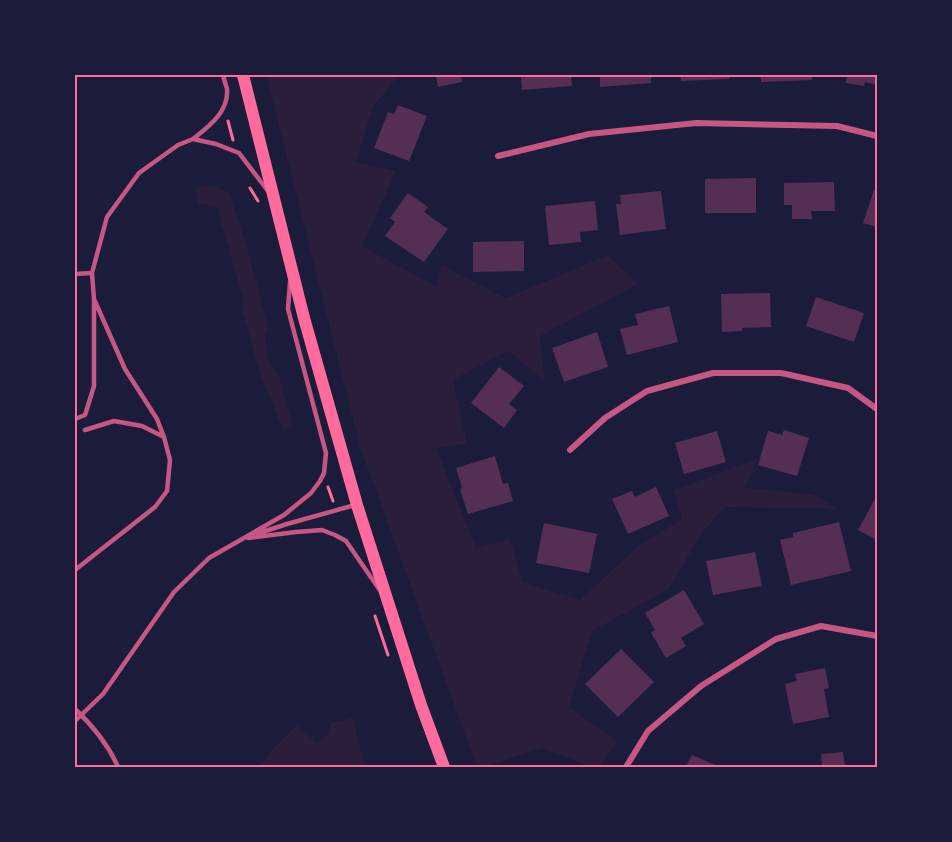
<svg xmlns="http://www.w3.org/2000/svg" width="952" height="842" font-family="Barlow,sans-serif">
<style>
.green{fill:#2a1e3b}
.building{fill:#542f53}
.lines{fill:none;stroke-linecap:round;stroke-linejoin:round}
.path{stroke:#ff6b9d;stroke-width:3}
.service{stroke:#c65784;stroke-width:4.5}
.minor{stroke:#c65784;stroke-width:6}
.secondary{stroke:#ff6b9d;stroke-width:12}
.neatline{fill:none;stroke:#ff6b9d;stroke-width:2}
</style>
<rect width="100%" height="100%" fill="#1b1b3a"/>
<!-- green -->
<path class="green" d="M 266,75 L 399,75 L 373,107 L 356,162 L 396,171 L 362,246 L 437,287 L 441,265 L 506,298 L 608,255 L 638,284 L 540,336 L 545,381 L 508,351 L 453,380 L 467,444 L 436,448 L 476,548 L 510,539 L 523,582 L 580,600 L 636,548 L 682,519 L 674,490 L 757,459 L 745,488 L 813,494 L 837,509 L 725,507 L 701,534 L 669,589 L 592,631 L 569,707 L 618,742 L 598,767 L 590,767 L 543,748 L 483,767 L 477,767 L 361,450 Z
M 214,186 L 229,193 L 246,244 L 268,327 L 265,336 L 268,359 L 279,376 L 292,424 L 283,430 L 273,403 L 262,379 L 242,311 L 243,300 L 217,207 L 197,203 L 196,187 Z
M 353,718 L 365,767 L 260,767 L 269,753 L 297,725 L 317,743 L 327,736 L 331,723 Z"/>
<!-- building -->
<path class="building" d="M 436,75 L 461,75 L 462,82 L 438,87 Z
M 521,75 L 571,75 L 572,86 L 522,90 Z
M 600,75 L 651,75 L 651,83 L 600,87 Z
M 681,75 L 729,75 L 729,79 L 681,81 Z
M 761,75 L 812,75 L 812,80 L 761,82 Z
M 847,75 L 877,75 L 877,85 L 865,82 L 864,86 L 846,83 Z
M 398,105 L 427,116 L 409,161 L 374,148 L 388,112 L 394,114 Z
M 756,178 L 756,213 L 705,213 L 705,179 Z
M 834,182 L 835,211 L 811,211 L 812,219 L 792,219 L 792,205 L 784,205 L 784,183 Z
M 874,190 L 877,191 L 877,227 L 863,223 Z
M 661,191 L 666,229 L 620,235 L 616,204 L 621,204 L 620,195 Z
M 408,193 L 428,207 L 424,212 L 448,229 L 424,262 L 385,236 L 395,222 L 390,218 Z
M 595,201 L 598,230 L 580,232 L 581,242 L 549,245 L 545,206 Z
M 524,241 L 524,271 L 473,272 L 473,242 Z
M 770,293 L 771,327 L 742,328 L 742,331 L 722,332 L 721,294 Z
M 816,297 L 864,313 L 854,342 L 806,326 Z
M 669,306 L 678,342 L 627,355 L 620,329 L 638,325 L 635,314 Z
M 597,332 L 608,367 L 564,382 L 552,348 Z
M 499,367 L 524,386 L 509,404 L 517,410 L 504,428 L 471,403 Z
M 784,430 L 809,438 L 797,476 L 758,465 L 768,431 L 782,435 Z
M 717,431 L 726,462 L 684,474 L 675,443 Z
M 495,456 L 503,484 L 508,483 L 513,501 L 468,514 L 460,489 L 462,488 L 456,468 Z
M 656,487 L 669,516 L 628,534 L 612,499 L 632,491 L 635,497 Z
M 877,495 L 877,540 L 858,530 Z
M 839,522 L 851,571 L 791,585 L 780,540 L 793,537 L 793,533 Z
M 544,523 L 597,534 L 589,573 L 536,563 Z
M 755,552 L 762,586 L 713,595 L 706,561 Z
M 684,590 L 704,624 L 681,638 L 686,646 L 666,658 L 651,633 L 655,630 L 645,613 Z
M 621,649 L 654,682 L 618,717 L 585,684 Z
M 825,668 L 829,688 L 824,689 L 829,717 L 793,724 L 785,684 L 797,681 L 795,674 Z
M 843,752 L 845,767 L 822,767 L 821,754 Z
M 692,755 L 720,767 L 686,767 Z"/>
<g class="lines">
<!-- path -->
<path class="path" d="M 228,121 L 233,140
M 250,188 L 258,201
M 328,487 L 333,501
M 375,616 L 388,655"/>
<!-- service -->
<path class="service" d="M 223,75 C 224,80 226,85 227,89 C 229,112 208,127 193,139 L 216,144 L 239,153 L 268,191
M 75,274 L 92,273
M 75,419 L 85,415 L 94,386 L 94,299 L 92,273 L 107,217 L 139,173 L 178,145 L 193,139
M 85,430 L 114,421 L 142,426 L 164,437
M 256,534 L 287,524 L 355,505
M 248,538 L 296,532 L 322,530 L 335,535 L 346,541 L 379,589
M 75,570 L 155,507 L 167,491 L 170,460 L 164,437 L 157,419 L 125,369 L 94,299
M 75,709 C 93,726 108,744 118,767
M 75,721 L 103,694 L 174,592 L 209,558 L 284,515 L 311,493 L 320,481 L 324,473 L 326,453 L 288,309 L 290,282"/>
<!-- minor -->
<path class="minor" d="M 498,156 L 589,134 L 696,123 L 837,126 L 877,136
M 570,450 L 605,418 L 647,391 L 713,373 L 781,373 L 848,388 L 877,409
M 626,767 L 648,731 L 701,686 L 776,639 L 821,626 L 877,636"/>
<!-- secondary -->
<path class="secondary" d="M 243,75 L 304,318 L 357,505 L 421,705 L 444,767"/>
</g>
<!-- border -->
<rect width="952" height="842" fill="none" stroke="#1b1b3a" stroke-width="153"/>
<rect x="76" y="76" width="800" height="690" class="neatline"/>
</svg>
